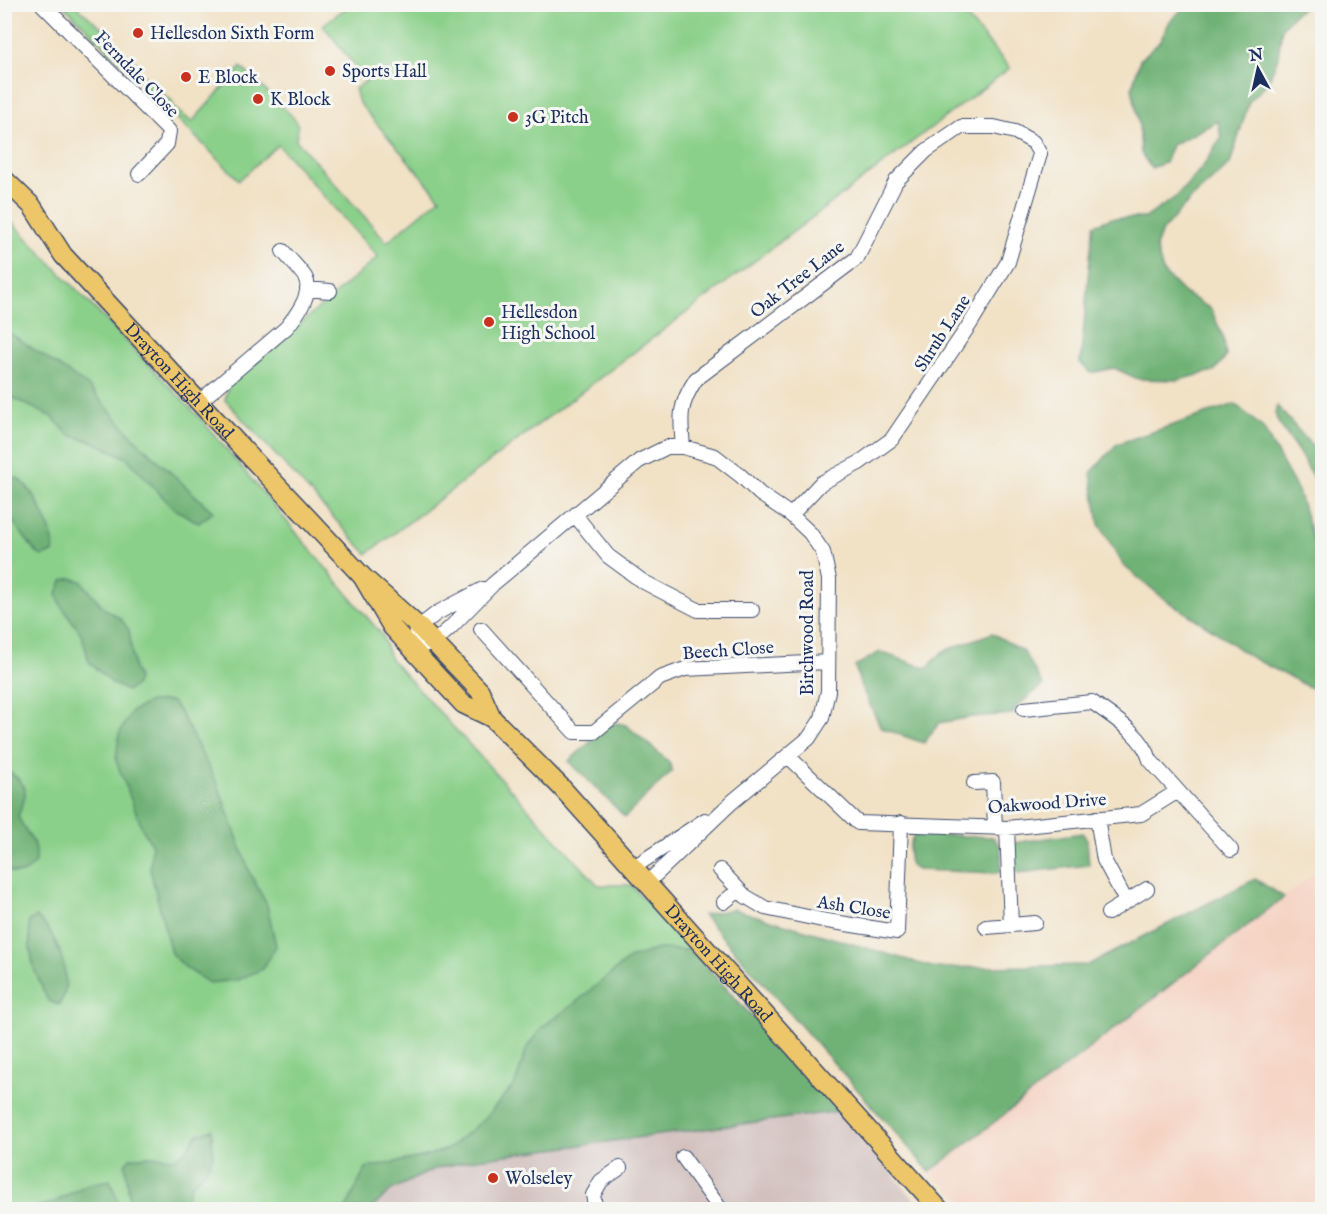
<svg xmlns="http://www.w3.org/2000/svg" width="1327" height="1214" font-family="'IM FELL English',serif">
<style>
.built{fill:#f5d3c2}
.industrial{fill:#d1c0bd}
.green{fill:#8bd08a;stroke:#538074;stroke-width:1.5}
.forest{fill:#70b276;stroke:#46706a;stroke-width:1.5}
.lines{fill:none;stroke-linecap:round;stroke-linejoin:round}
.minor-casing{stroke:#3b4a6d;stroke-width:16}
.major-casing{stroke:#3b4a6d;stroke-width:21}
.minor{stroke:#fff;stroke-width:14}
.major{stroke:#ecc669;stroke-width:18}
.poi-dot{fill:#c8321e;stroke:#f6f6f2;stroke-width:2}
.labels{text-anchor:middle;stroke-width:6;stroke-linejoin:round;paint-order:stroke}
.poi-label{font-size:18px;fill:#1b2f5e;stroke:#f6f6f2;text-anchor:start}
.street-label{font-size:18px;fill:#1b2f5e;stroke:#f6f6f2}
</style>
<rect width="100%" height="100%" fill="#f6f6f2"/>
<filter id="ink" filterUnits="userSpaceOnUse"><feTurbulence type="fractalNoise" baseFrequency=".0167" numOctaves="2"/><feDisplacementMap in="SourceGraphic" scale="12" xChannelSelector="R" yChannelSelector="G"/><feConvolveMatrix kernelMatrix="1 2 1 2 8 2 1 2 1" color-interpolation-filters="sRGB"/></filter>
<filter id="wash" filterUnits="userSpaceOnUse"><feTurbulence type="fractalNoise" baseFrequency=".008" numOctaves="4" result="noise"/><feDisplacementMap in="SourceGraphic" scale="24" xChannelSelector="R" yChannelSelector="G"/><feGaussianBlur stdDeviation="1.35" result="paint"/><feColorMatrix in="noise" values="0 0 0 0 0 0 0 0 0 0 0 0 0 0 0 0 0 1.4 0 .05"/><feComposite in="paint" operator="in"/></filter>
<g filter="url(#wash)">
<rect width="100%" height="100%" fill="#f1e1c5"/>
<!-- built -->
<path class="built" d="M 1322,867 L 1322,1209 L 971,1209 L 930,1172 Z"/>
<!-- industrial -->
<path class="industrial" d="M 840,1111 L 922,1209 L 371,1210 L 391,1190 L 434,1169 L 476,1159 Z"/>
<!-- green -->
<path class="green" d="M 63,5 L 80,5 L 78,8 L 112,36 L 109,40 L 137,63 L 134,67 L 153,84 L 153,86 L 173,102 L 171,105 L 192,122 L 241,67 L 294,118 L 298,126 L 296,140 L 387,242 L 440,198 L 359,103 L 355,89 L 366,81 L 323,25 L 350,5 L 956,5 L 1010,68 L 367,554 L 225,400 L 228,386 L 378,257 L 278,145 L 239,180 Z
M 4,214 L 202,420 L 382,635 L 390,658 L 598,885 L 631,885 L 840,1111 L 476,1159 L 434,1169 L 391,1190 L 371,1209 L 5,1209 Z"/>
<!-- forest -->
<path class="forest" d="M 1187,5 L 1310,5 L 1295,13 L 1282,28 L 1278,57 L 1268,82 L 1249,102 L 1230,164 L 1192,198 L 1162,231 L 1156,247 L 1163,272 L 1184,293 L 1211,309 L 1224,339 L 1226,357 L 1214,371 L 1178,380 L 1138,379 L 1114,368 L 1091,373 L 1080,363 C 1086,317 1087,271 1094,225 L 1112,218 L 1145,218 L 1177,196 L 1204,165 L 1221,138 L 1218,121 L 1172,145 L 1165,163 L 1151,168 L 1141,153 L 1139,124 L 1132,88 L 1140,60 L 1160,41 L 1170,21 Z
M 4,329 L 88,386 L 137,441 L 213,512 L 199,523 L 173,508 L 127,458 L 94,442 L 69,435 L 52,417 L 5,394 Z
M 1235,404 L 1263,428 L 1298,491 L 1322,569 L 1322,701 L 1315,690 L 1249,656 L 1213,630 L 1167,601 L 1124,566 L 1099,524 L 1091,473 L 1117,444 Z
M 1277,406 L 1322,457 L 1322,493 L 1298,451 L 1278,422 L 1275,413 Z
M 7,477 C 9,477 16,478 17,478 C 33,487 57,535 53,553 L 41,556 L 34,550 L 5,511 L 5,478 Z
M 71,578 L 81,581 L 105,609 L 121,619 L 129,630 L 134,669 L 138,678 L 136,685 L 127,691 L 113,684 L 89,662 L 82,635 L 60,604 L 57,594 L 62,581 Z
M 992,633 L 1024,652 L 1043,685 L 1016,707 L 1013,714 L 972,717 L 939,723 L 924,743 L 881,728 L 860,684 L 855,666 L 880,652 L 926,668 L 944,651 Z
M 171,701 L 180,712 L 218,785 L 250,873 L 267,905 L 276,946 L 263,969 L 237,980 L 209,983 L 186,968 L 171,953 L 150,869 L 152,845 L 143,830 L 116,761 L 119,734 L 132,711 L 150,702 Z
M 617,723 L 626,725 L 669,762 L 672,771 L 625,817 L 569,761 L 608,726 Z
M 4,768 C 29,786 29,788 18,816 C 23,830 38,841 36,858 C 35,868 22,877 11,872 C 8,870 7,867 5,865 Z
M 1082,833 L 1087,839 L 1089,865 L 1018,873 L 1015,869 L 1014,843 Z
M 920,834 L 993,837 L 1001,847 L 1001,871 L 997,873 L 917,870 C 905,865 908,845 914,835 Z
M 1255,879 L 1284,897 L 930,1172 L 703,915 L 733,909 L 935,968 L 1088,965 Z
M 36,917 C 56,931 68,967 65,991 C 64,996 61,1001 59,1005 L 48,1001 L 34,969 L 30,948 L 29,921 Z
M 658,949 L 690,950 L 840,1111 L 476,1159 L 434,1169 L 391,1190 L 371,1209 L 345,1210 L 366,1168 L 422,1157 L 448,1149 L 483,1120 L 515,1084 L 527,1047 L 541,1028 L 575,1003 L 630,958 Z
M 212,1129 L 213,1156 L 206,1170 L 191,1185 L 183,1209 L 131,1209 L 125,1164 L 130,1158 L 149,1156 L 176,1158 L 186,1150 L 197,1135 Z
M 110,1180 L 121,1209 L 31,1209 L 55,1202 L 88,1184 Z"/>
</g>
<g filter="url(#ink)">
<g class="lines">
<defs>
<path id="minor" d="M 42,4 L 169,131 L 167,144 L 139,174
M 307,289 L 330,291
M 199,402 L 286,328 C 296,316 314,293 305,277 C 299,268 289,259 283,251
M 683,447 C 680,416 679,405 696,379 L 857,258 L 896,181 L 926,151 L 961,127 L 994,127 L 1015,132 L 1033,142 L 1040,154 L 1008,262 L 970,324 L 892,439 L 859,463 L 821,483 L 791,515
M 575,515 L 608,556 L 642,581 L 667,594 L 698,610 L 752,610
M 481,629 L 574,732 L 594,732 L 660,678 L 685,669 L 828,662
M 410,647 L 433,643 L 450,628 L 493,584 L 639,461 L 667,447 L 683,447 L 715,456 L 741,476 L 760,494 L 791,515 L 810,533 L 823,552 L 829,579 L 828,691 L 822,718 L 809,738 L 732,802 L 648,882
M 410,647 L 419,627 L 437,613 L 483,589
M 1024,709 L 1092,702 C 1112,717 1143,734 1150,760 L 1231,850
M 788,756 L 858,823 L 1007,828 L 1141,814 L 1178,791
M 974,783 L 993,782 L 995,827
M 1097,818 L 1104,860 L 1126,901
M 1007,828 L 1011,925 L 1035,923
M 634,867 L 705,820
M 720,870 L 745,896 L 765,908 L 827,921 L 897,932 L 901,823
M 724,902 L 739,890
M 1108,913 L 1147,889
M 986,927 L 1011,925
M 683,1157 L 721,1210
M 596,1210 L 593,1195 L 601,1181 L 620,1168"/>
<g id="major">
<path id="s1" d="M 4,179 L 32,206 L 63,255 L 199,402 L 362,576 L 419,627 L 480,691 L 492,718"/>
<path id="s2" d="M 362,576 L 392,627 L 463,704 L 492,718 L 561,787 L 940,1210"/>
</g>
</defs>
<!-- minor casing -->
<use href="#minor" class="minor-casing"/>
<!-- major casing -->
<use href="#major" class="major-casing"/>
<!-- minor -->
<use href="#minor" class="minor"/>
<!-- major -->
<use href="#major" class="major"/>
</g>
</g>
<!-- markers -->
<g class="poi-dot">
<circle cx="138" cy="33" r="6"/>
<circle cx="330" cy="71" r="6"/>
<circle cx="186" cy="77" r="6"/>
<circle cx="258" cy="99" r="6"/>
<circle cx="513" cy="117" r="6"/>
<circle cx="489" cy="322" r="6"/>
<circle cx="493" cy="1178" r="6"/>
</g>
<g class="labels">
<!-- poi labels -->
<g class="poi-label">
<text x="150" y="39">Hellesdon Sixth Form</text>
<text x="342" y="77">Sports Hall</text>
<text x="198" y="83">E Block</text>
<text x="270" y="105">K Block</text>
<text x="525" y="123">3G Pitch</text>
<text x="501" y="318">Hellesdon<tspan x="501" dy="21">High School</tspan></text>
<text x="505" y="1184">Wolseley</text>
</g>
<!-- street labels -->
<g class="street-label">
<text transform="translate(137 74) rotate(46)" y="6">Ferndale Close</text>
<text transform="translate(797 279) rotate(-38)" y="6">Oak Tree Lane</text>
<text transform="translate(942 333) rotate(-57)" y="6">Shrub Lane</text>
<text dy="6" stroke="none"><textPath href="#s1" startOffset="268">Drayton High Road</textPath></text>
<text transform="translate(807 633) rotate(-90)" y="6">Birchwood Road</text>
<text transform="translate(728 650) rotate(-4)" y="6">Beech Close</text>
<text transform="translate(1047 803) rotate(-4)" y="6">Oakwood Drive</text>
<text transform="translate(854 907) rotate(9)" y="6">Ash Close</text>
<text dy="6" stroke="none"><textPath href="#s2" startOffset="530">Drayton High Road</textPath></text>
</g>
</g>
<!-- margin -->
<rect width="1327" height="1214" fill="none" stroke="#f6f6f2" stroke-width="24"/>
<!-- north arrow -->
<g transform="translate(1258 69) rotate(352)" stroke="#f6f6f2" stroke-width="4.5" paint-order="stroke">
<path d="M0-4.5L10 22L0 15L-10 22Z" fill="#1b2f5e"/>
<text y="-9" font-size="16" font-weight="bold" text-anchor="middle" fill="#1b2f5e">N</text>
</g>
</svg>
